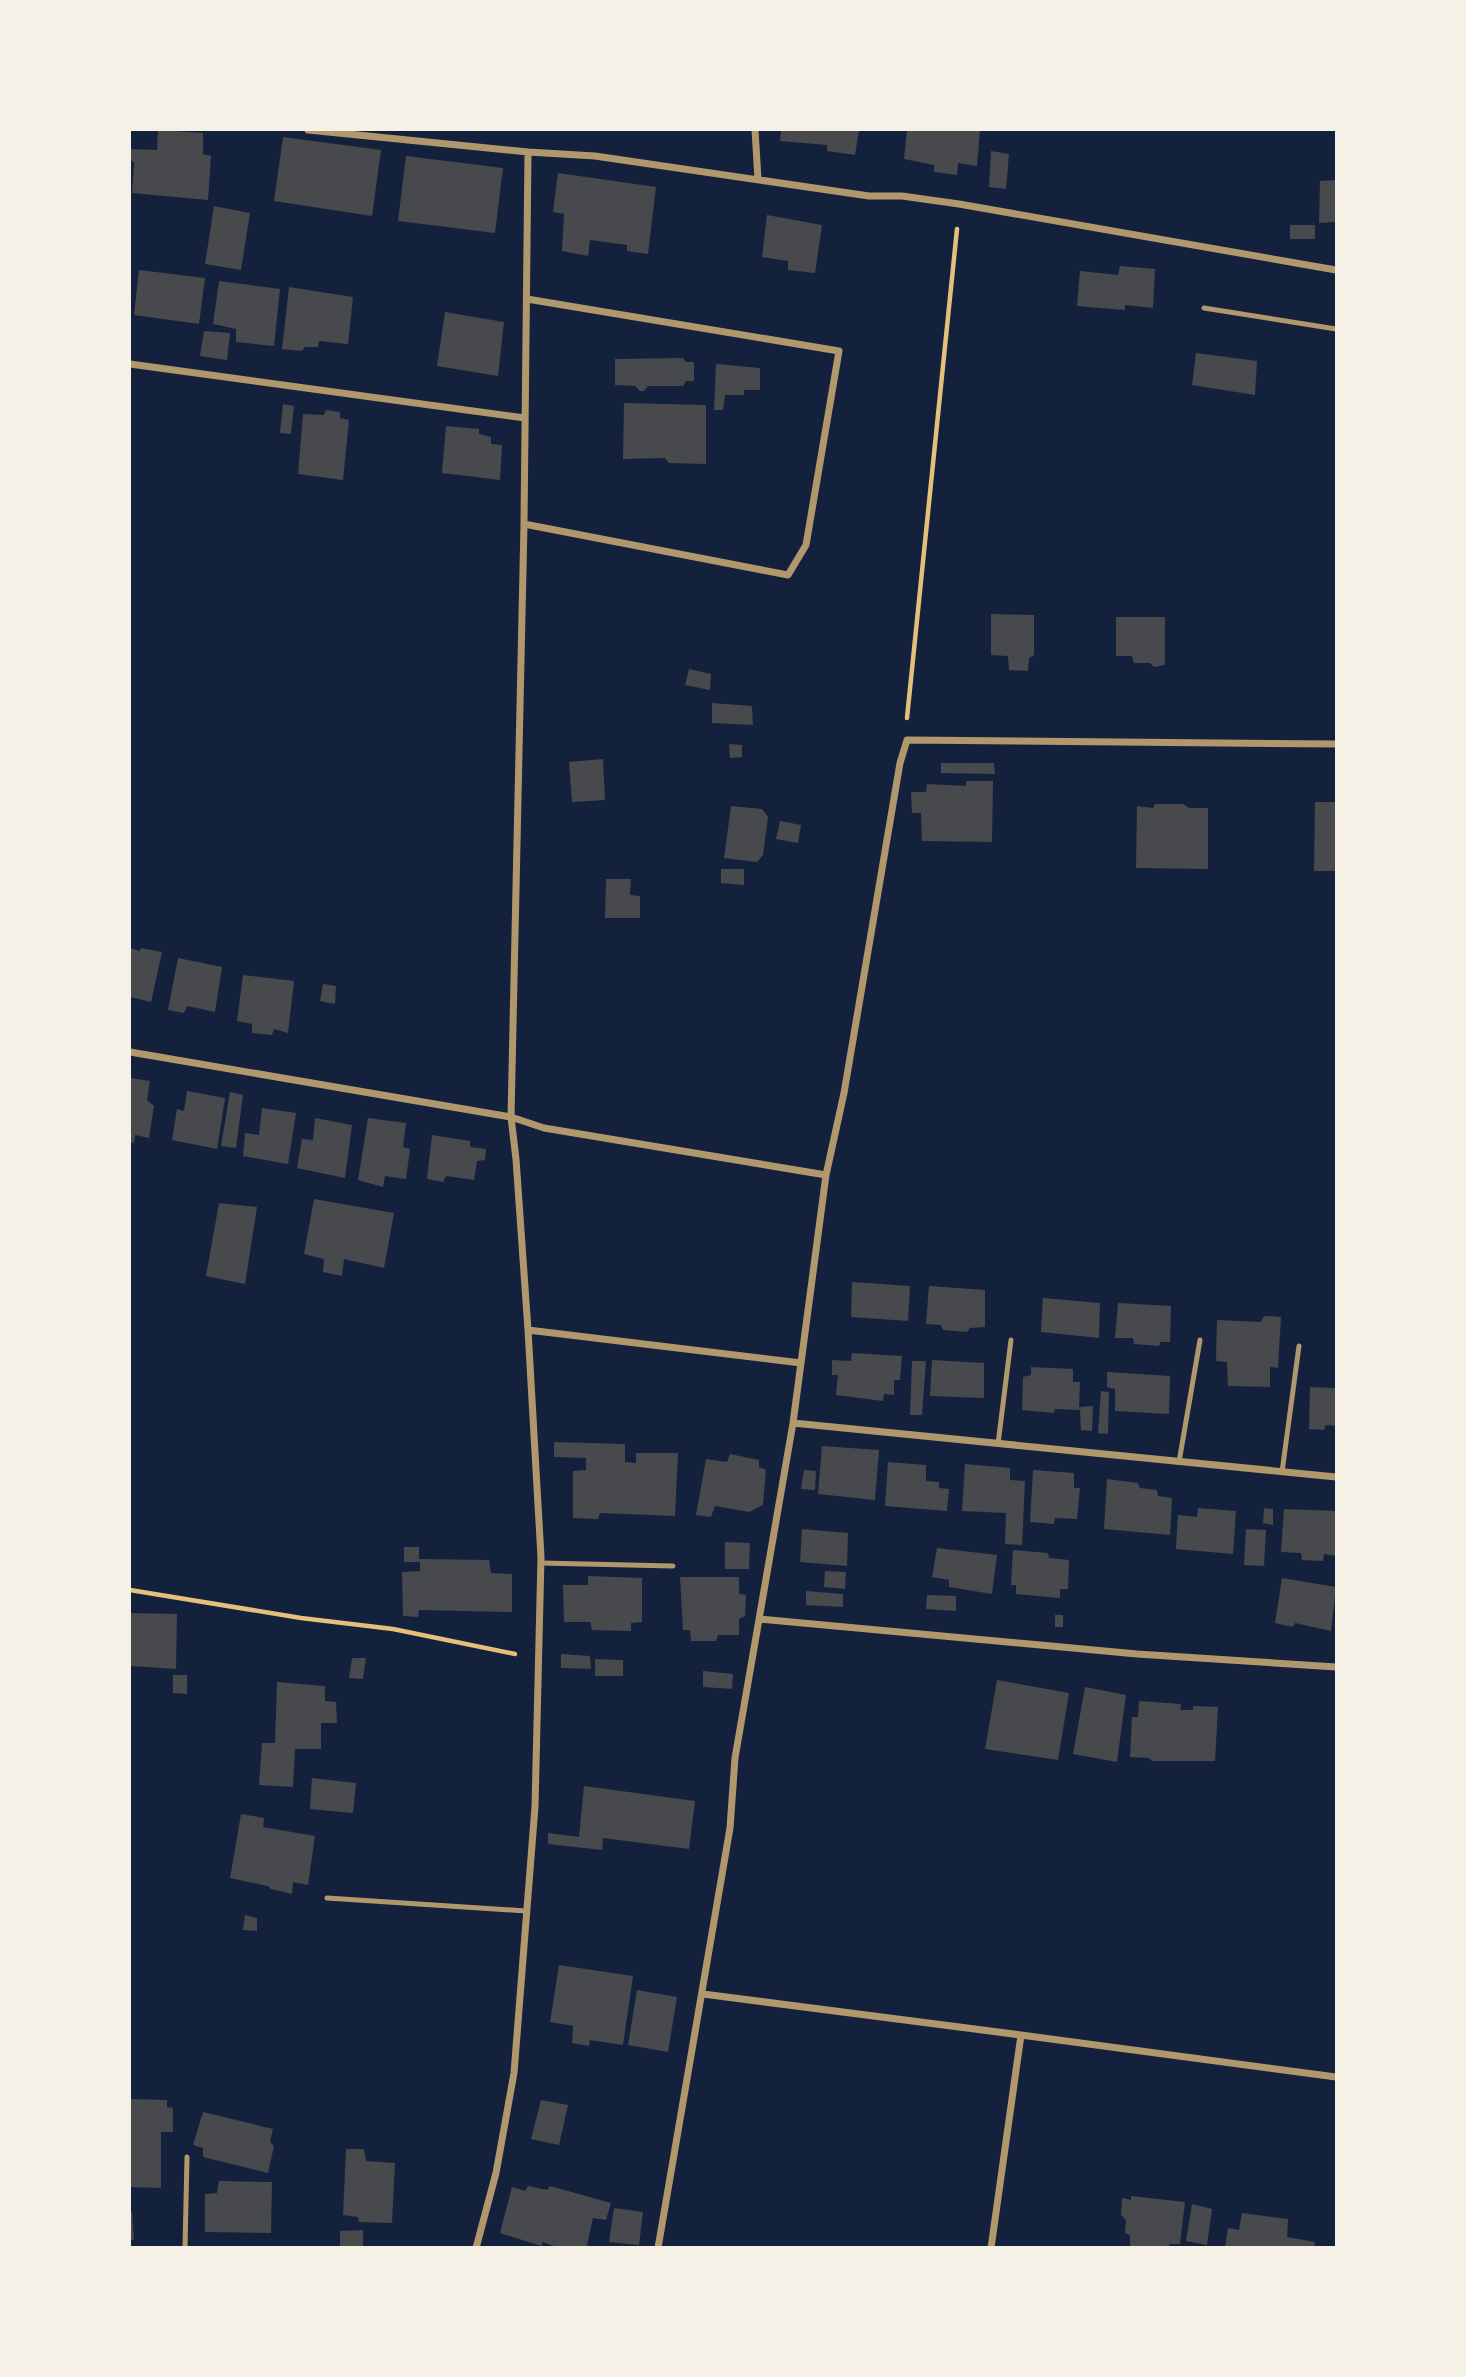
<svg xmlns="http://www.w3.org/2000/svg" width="1466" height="2377" font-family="'Work Sans',sans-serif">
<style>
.building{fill:#48494c}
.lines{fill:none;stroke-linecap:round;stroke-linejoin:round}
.path{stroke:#e5c07b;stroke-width:4.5}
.service{stroke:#b1986c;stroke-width:5}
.minor{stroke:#b1986c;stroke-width:7}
</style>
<rect width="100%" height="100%" fill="#14213d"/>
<!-- building -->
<path class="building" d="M 158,130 L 203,133 L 203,154 L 211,156 L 208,200 L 132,193 L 134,163 L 130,159 L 130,149 L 157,150 Z
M 781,130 L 859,130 L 855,155 L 827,151 L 827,145 L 780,141 Z
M 907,130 L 980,130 L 977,166 L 958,163 L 957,175 L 934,172 L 934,165 L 904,159 Z
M 283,137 L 381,150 L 372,216 L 274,201 Z
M 991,151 L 1009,154 L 1006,189 L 989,187 Z
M 406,156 L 503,168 L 495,233 L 398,221 Z
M 558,173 L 656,187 L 648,254 L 627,251 L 627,245 L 590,240 L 588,256 L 562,251 L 564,214 L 553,212 Z
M 1336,180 L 1336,222 L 1319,223 L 1320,181 Z
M 214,206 L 250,213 L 241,270 L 205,264 Z
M 767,215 L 822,225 L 815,273 L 788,270 L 788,261 L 762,257 Z
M 1290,225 L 1315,225 L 1315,239 L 1290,239 Z
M 1120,266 L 1155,269 L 1153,308 L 1125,305 L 1125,310 L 1077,306 L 1080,271 L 1118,275 Z
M 139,270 L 205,278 L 199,324 L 134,315 Z
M 219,281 L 280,289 L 274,346 L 236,342 L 236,329 L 213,324 Z
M 289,287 L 353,297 L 348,344 L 319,341 L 318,347 L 305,347 L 302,351 L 282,349 Z
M 445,312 L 504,322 L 498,376 L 437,366 Z
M 204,331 L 230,333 L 227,360 L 200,356 Z
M 1196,353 L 1257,361 L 1255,395 L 1192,385 Z
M 683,358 L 686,362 L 694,362 L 694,381 L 686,381 L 683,386 L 648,386 L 644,391 L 640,391 L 635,386 L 615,385 L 615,359 Z
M 716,364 L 760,368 L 760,390 L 744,390 L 744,395 L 725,395 L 723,410 L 714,410 Z
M 624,403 L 706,405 L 706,464 L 669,463 L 665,458 L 623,459 Z
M 283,404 L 294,406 L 291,434 L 280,433 Z
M 326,410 L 340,412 L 340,418 L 349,420 L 343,480 L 298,474 L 303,414 L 324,415 Z
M 446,426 L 479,429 L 479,434 L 491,437 L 491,444 L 502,445 L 500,480 L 442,473 Z
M 991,614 L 1034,615 L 1034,655 L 1029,658 L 1028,671 L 1009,670 L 1008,656 L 991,655 Z
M 1116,617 L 1165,617 L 1165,665 L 1154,667 L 1150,663 L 1134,663 L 1132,656 L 1116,656 Z
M 689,669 L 711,674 L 710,690 L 685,685 Z
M 712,703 L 752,706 L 753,725 L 712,723 Z
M 729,744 L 742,745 L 742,757 L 730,758 Z
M 603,759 L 605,800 L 572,802 L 569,762 Z
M 941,763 L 994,763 L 995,774 L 941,773 Z
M 966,781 L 993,781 L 992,842 L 922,841 L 921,813 L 912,813 L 911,792 L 926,792 L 927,784 L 966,786 Z
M 1315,802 L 1336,802 L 1336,871 L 1314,871 Z
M 1155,804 L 1183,804 L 1189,808 L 1208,808 L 1208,869 L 1136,868 L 1137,806 L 1153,808 Z
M 731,806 L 762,809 L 768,817 L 763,855 L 757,862 L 724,858 Z
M 780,821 L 801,825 L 798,843 L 776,839 Z
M 721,869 L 744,869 L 744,885 L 721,883 Z
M 606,879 L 631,879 L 630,895 L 640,896 L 640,918 L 605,918 Z
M 130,948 L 140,951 L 141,948 L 162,952 L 151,1002 L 130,997 Z
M 178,958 L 222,967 L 215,1012 L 187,1006 L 184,1013 L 168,1010 Z
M 243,975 L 294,981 L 288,1033 L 274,1029 L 272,1035 L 252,1033 L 252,1024 L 237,1021 Z
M 323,984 L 336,986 L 335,1004 L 320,1001 Z
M 130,1078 L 150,1081 L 147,1100 L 154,1106 L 149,1138 L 135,1135 L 134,1143 L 130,1142 Z
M 187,1091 L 225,1098 L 217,1149 L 172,1140 L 177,1109 L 184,1111 Z
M 230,1092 L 243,1095 L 236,1148 L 221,1146 Z
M 262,1108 L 296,1113 L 288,1164 L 243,1156 L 245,1133 L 259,1135 Z
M 315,1118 L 352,1125 L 345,1178 L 297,1168 L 302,1139 L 313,1140 Z
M 368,1118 L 406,1123 L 403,1147 L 410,1149 L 406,1179 L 385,1176 L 383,1187 L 358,1180 Z
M 432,1135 L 470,1141 L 470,1147 L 486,1149 L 485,1160 L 477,1161 L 474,1180 L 446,1176 L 443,1182 L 427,1179 Z
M 314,1199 L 394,1213 L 384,1268 L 344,1259 L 342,1276 L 323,1272 L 324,1259 L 304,1254 Z
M 219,1203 L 257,1207 L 245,1284 L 206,1276 Z
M 852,1282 L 910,1286 L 908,1321 L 851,1317 Z
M 929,1286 L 985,1290 L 985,1327 L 970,1328 L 967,1332 L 943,1330 L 941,1325 L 926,1324 Z
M 1043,1298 L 1100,1303 L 1099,1338 L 1041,1332 Z
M 1118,1303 L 1171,1306 L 1170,1342 L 1160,1342 L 1159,1346 L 1134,1344 L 1133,1338 L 1115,1338 Z
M 1264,1316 L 1281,1317 L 1278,1368 L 1270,1367 L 1270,1387 L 1228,1386 L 1227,1362 L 1216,1361 L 1217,1320 L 1261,1322 Z
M 852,1353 L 902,1356 L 900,1380 L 894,1380 L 894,1395 L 884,1394 L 883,1401 L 836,1395 L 838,1375 L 832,1375 L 832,1360 L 851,1361 Z
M 932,1360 L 984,1363 L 984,1398 L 930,1396 Z
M 912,1361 L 926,1361 L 922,1415 L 910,1415 Z
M 1031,1367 L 1073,1369 L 1073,1382 L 1080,1382 L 1079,1407 L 1093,1406 L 1092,1431 L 1081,1430 L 1080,1410 L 1055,1409 L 1054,1413 L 1022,1410 L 1023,1377 L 1031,1375 Z
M 1107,1372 L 1170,1376 L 1169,1414 L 1115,1411 L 1115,1389 L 1107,1387 Z
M 1310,1387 L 1336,1388 L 1336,1426 L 1326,1425 L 1324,1430 L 1309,1429 Z
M 1101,1391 L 1109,1392 L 1108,1434 L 1098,1433 Z
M 554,1442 L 625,1444 L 625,1462 L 636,1463 L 636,1453 L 678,1453 L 675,1516 L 600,1513 L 598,1519 L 573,1518 L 573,1471 L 586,1470 L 586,1458 L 554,1457 Z
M 822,1446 L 879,1450 L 875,1500 L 818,1494 Z
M 730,1454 L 759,1460 L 759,1467 L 766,1470 L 763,1505 L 749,1512 L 715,1506 L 711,1517 L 696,1515 L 706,1459 L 727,1462 Z
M 888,1462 L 926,1465 L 926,1481 L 939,1482 L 939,1488 L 949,1489 L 947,1511 L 885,1506 Z
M 965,1464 L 1010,1468 L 1010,1480 L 1025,1481 L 1022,1545 L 1005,1544 L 1006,1513 L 962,1511 Z
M 804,1470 L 816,1471 L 815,1490 L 801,1489 Z
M 1033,1470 L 1074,1473 L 1074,1488 L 1080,1488 L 1077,1519 L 1055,1518 L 1054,1524 L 1030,1522 Z
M 1107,1479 L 1138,1483 L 1140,1488 L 1157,1490 L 1158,1496 L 1172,1498 L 1170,1535 L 1104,1529 Z
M 1198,1508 L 1236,1511 L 1233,1554 L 1176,1549 L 1178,1515 L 1197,1517 Z
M 1264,1508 L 1273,1509 L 1273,1525 L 1263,1523 Z
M 1284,1509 L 1336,1511 L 1336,1556 L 1324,1554 L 1323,1561 L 1302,1560 L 1301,1553 L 1281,1552 Z
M 802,1529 L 848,1533 L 847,1566 L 800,1562 Z
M 1246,1529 L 1266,1530 L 1264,1566 L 1244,1565 Z
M 725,1542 L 750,1543 L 749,1569 L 725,1569 Z
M 404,1547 L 419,1547 L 419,1559 L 489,1560 L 491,1573 L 512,1574 L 512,1612 L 419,1610 L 418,1617 L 403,1616 L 402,1572 L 420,1571 L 420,1562 L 404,1562 Z
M 937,1548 L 997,1555 L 992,1594 L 949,1587 L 949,1580 L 932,1577 Z
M 1013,1550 L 1048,1553 L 1049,1558 L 1069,1560 L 1068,1589 L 1060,1589 L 1060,1598 L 1016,1594 L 1016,1585 L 1011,1585 Z
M 825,1571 L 846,1572 L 845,1589 L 824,1587 Z
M 588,1576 L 642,1578 L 642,1622 L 631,1623 L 631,1631 L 592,1630 L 590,1622 L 564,1622 L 563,1585 L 588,1585 Z
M 680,1577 L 739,1577 L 739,1594 L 746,1595 L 745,1616 L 739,1619 L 739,1635 L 718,1635 L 716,1641 L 691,1641 L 690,1630 L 683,1630 Z
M 1282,1578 L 1336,1587 L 1331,1631 L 1295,1623 L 1293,1627 L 1275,1623 Z
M 806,1591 L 843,1594 L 843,1607 L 806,1605 Z
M 927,1595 L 956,1596 L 956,1611 L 926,1609 Z
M 130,1613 L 177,1614 L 176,1669 L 130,1666 Z
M 1055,1615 L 1063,1615 L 1063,1627 L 1055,1627 Z
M 561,1654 L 590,1656 L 591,1669 L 561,1668 Z
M 352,1658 L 366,1658 L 363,1679 L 349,1678 Z
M 595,1659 L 623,1660 L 623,1676 L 595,1676 Z
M 703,1671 L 733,1674 L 732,1689 L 703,1687 Z
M 173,1675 L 187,1675 L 187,1694 L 173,1693 Z
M 997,1680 L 1069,1693 L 1058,1760 L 985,1749 Z
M 277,1682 L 325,1686 L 325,1701 L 336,1702 L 337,1723 L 321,1723 L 321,1749 L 295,1749 L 293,1787 L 259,1785 L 262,1743 L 275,1743 Z
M 1085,1687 L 1126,1695 L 1117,1762 L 1073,1754 Z
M 1139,1701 L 1181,1704 L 1180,1710 L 1193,1710 L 1193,1706 L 1218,1707 L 1215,1761 L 1152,1761 L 1149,1758 L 1130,1757 L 1132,1717 L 1138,1717 Z
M 312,1778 L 356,1783 L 353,1813 L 310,1809 Z
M 584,1786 L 695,1801 L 689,1849 L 603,1838 L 602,1850 L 548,1844 L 548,1833 L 579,1837 Z
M 241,1814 L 264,1818 L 263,1827 L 315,1836 L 308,1885 L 293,1882 L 292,1894 L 271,1889 L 268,1886 L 230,1878 Z
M 245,1915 L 257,1918 L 257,1931 L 243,1930 Z
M 559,1965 L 633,1976 L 623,2045 L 590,2040 L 589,2046 L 572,2043 L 573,2026 L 550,2022 Z
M 637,1990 L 677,1997 L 668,2052 L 628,2045 Z
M 130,2099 L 167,2100 L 167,2107 L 173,2108 L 173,2132 L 161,2132 L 161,2188 L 130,2187 Z
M 541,2100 L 568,2105 L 559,2145 L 531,2139 Z
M 203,2112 L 273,2129 L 270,2142 L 274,2146 L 268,2173 L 203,2157 L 203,2148 L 193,2145 Z
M 346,2149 L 364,2149 L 366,2161 L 395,2163 L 392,2223 L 359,2222 L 358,2217 L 343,2215 Z
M 219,2181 L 272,2182 L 271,2233 L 205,2232 L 205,2194 L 217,2193 Z
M 528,2186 L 547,2190 L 550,2186 L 611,2203 L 606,2220 L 593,2218 L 587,2245 L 593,2248 L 560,2248 L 543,2242 L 541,2246 L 500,2233 L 512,2187 L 525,2191 Z
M 1131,2196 L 1185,2202 L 1180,2244 L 1169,2244 L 1169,2248 L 1130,2246 L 1130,2235 L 1125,2233 L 1126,2220 L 1121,2215 L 1122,2198 L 1131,2200 Z
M 1192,2204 L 1212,2209 L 1207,2245 L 1186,2241 Z
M 614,2208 L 643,2212 L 639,2245 L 609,2242 Z
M 130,2212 L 132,2212 L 134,2240 L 130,2240 Z
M 1242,2213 L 1288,2219 L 1287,2237 L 1315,2242 L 1314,2248 L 1225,2248 L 1228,2228 L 1239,2230 Z
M 363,2230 L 363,2248 L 340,2248 L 340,2231 Z"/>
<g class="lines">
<!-- path -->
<path class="path" d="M 907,718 L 957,229
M 130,1590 L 301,1618 L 393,1629 L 515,1654"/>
<!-- service -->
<path class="service" d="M 1204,308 L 1336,329
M 998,1444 L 1011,1340
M 1179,1462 L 1200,1340
M 1282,1472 L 1299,1346
M 541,1563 L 673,1566
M 327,1898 L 526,1911
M 185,2248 L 187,2157"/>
<!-- minor -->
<path class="minor" d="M 308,130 L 528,152 L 595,156 L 869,196 L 902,196 L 959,204 L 1336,270
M 755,130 L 758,179
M 130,364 L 525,418
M 524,524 L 788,575 L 806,545 L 839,351 L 527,299
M 130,1052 L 511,1117 L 544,1128 L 826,1175
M 528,1330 L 801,1363
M 793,1423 L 1336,1477
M 759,1619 L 1137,1654 L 1336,1667
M 703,1994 L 1021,2035
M 476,2248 L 496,2173 L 514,2073 L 535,1807 L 541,1557 L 528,1330 L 516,1159 L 511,1117 L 524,524 L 528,152
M 658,2248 L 730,1828 L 735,1758 L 793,1423 L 826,1175 L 844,1093 L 900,763 L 907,740 L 1336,744
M 991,2248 L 1021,2035 L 1336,2077"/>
</g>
<!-- border -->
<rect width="1466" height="2377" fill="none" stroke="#f6f1e7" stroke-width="262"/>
</svg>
